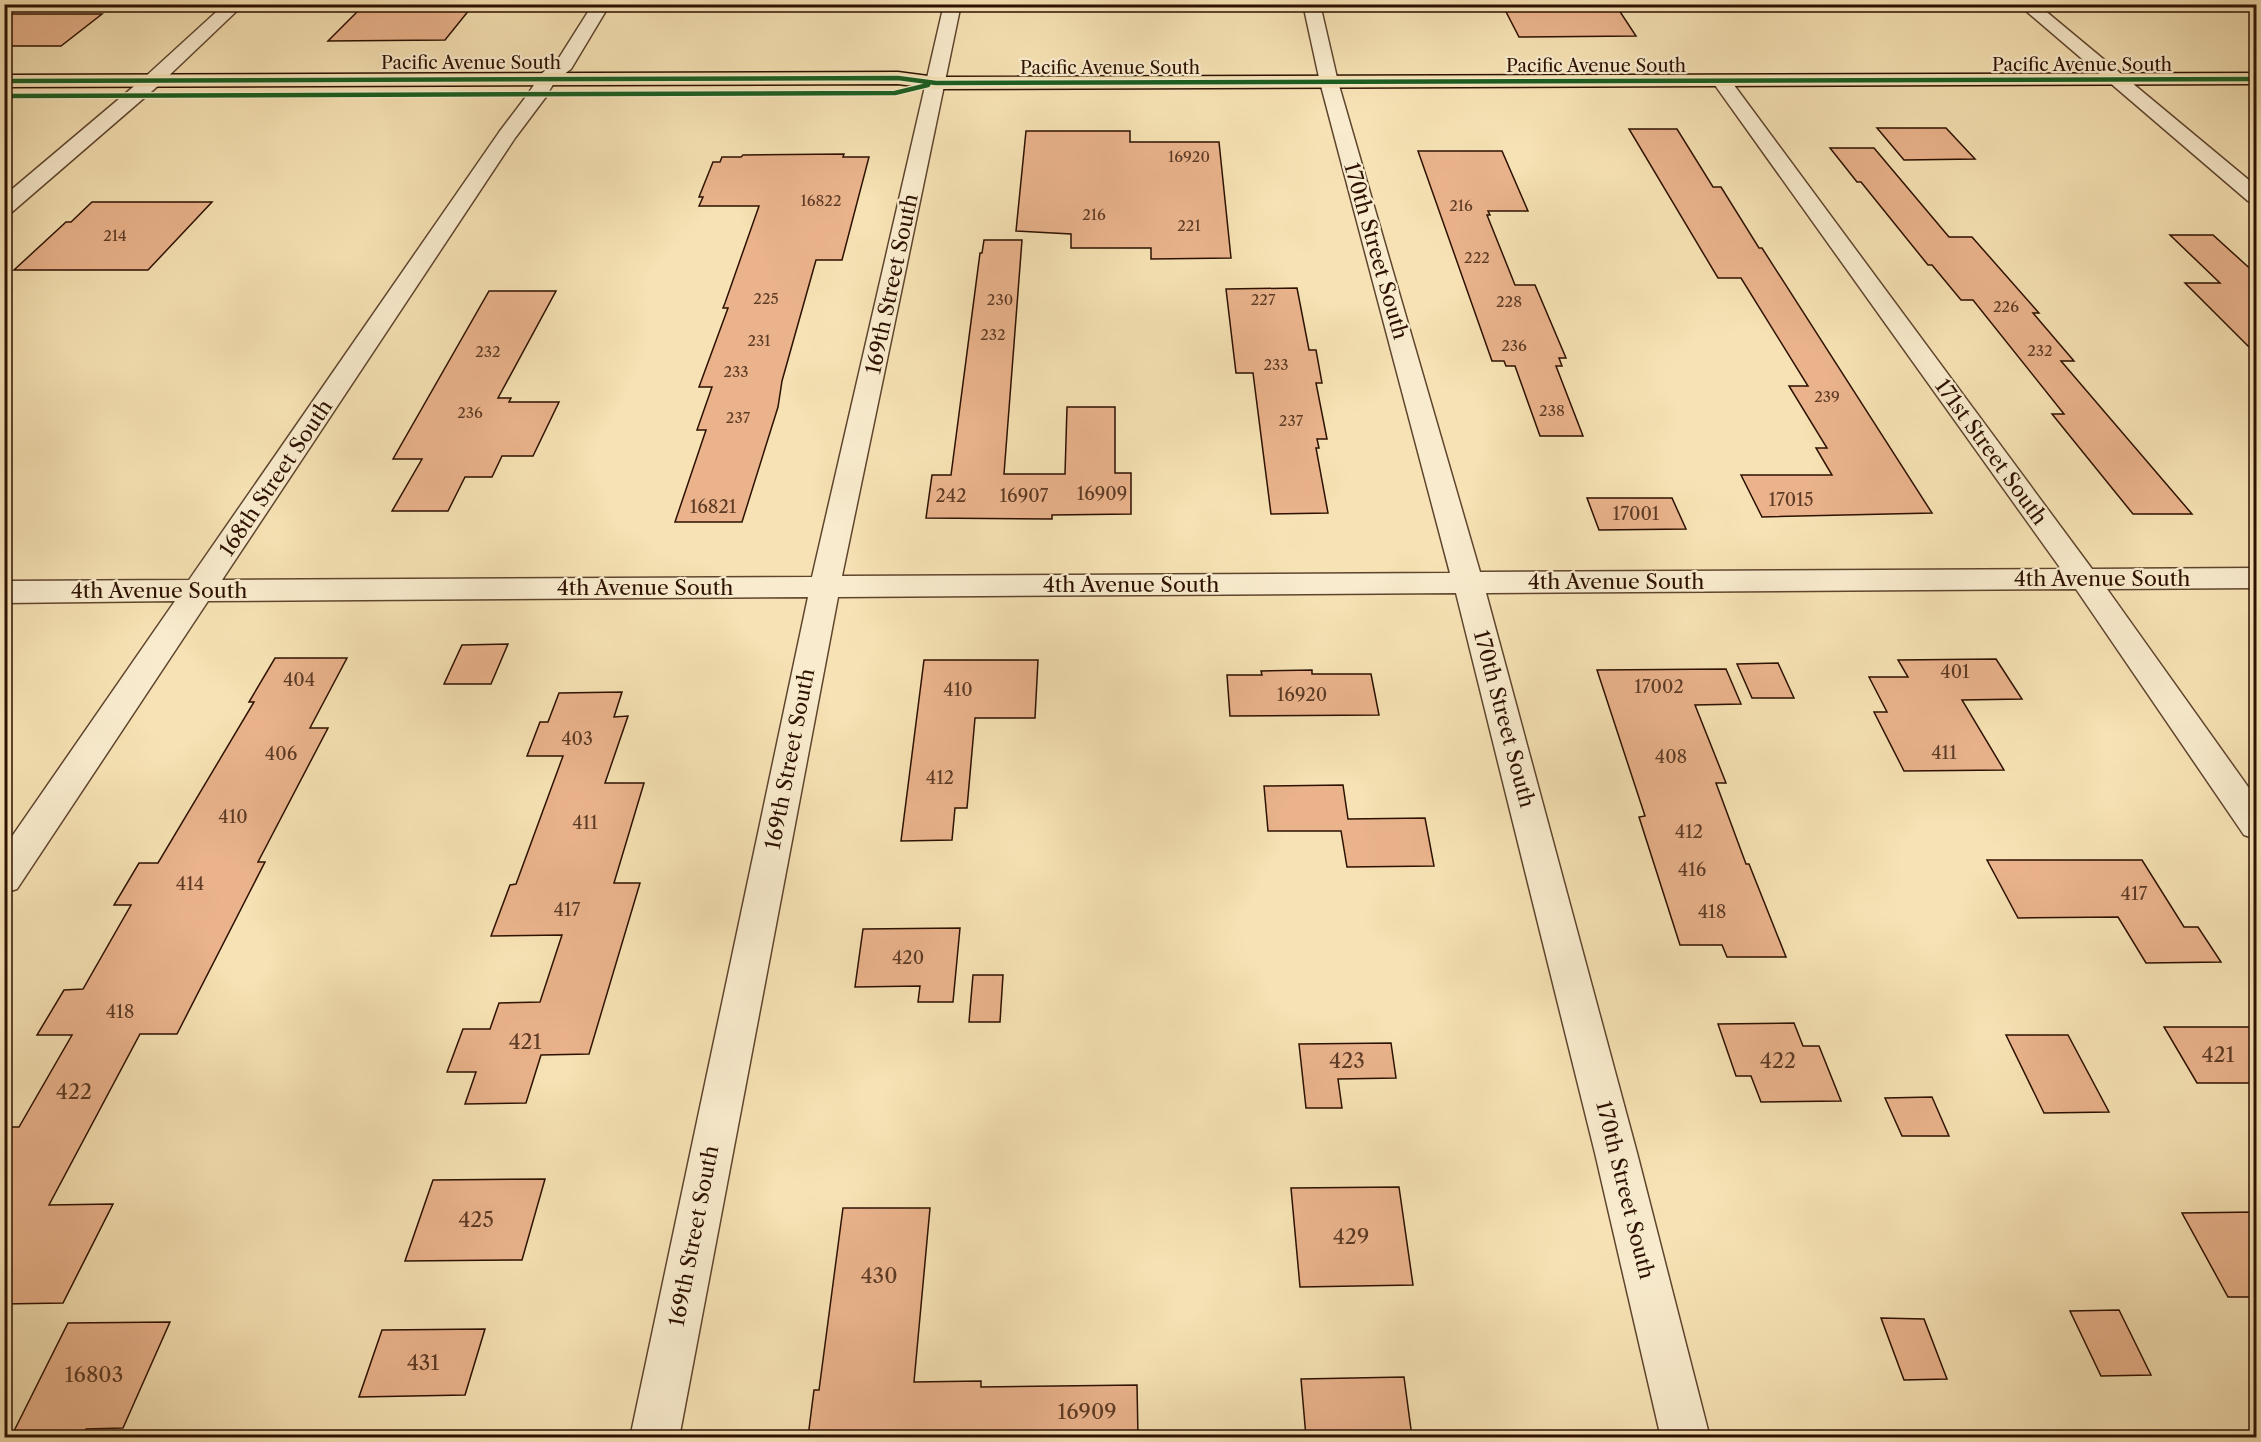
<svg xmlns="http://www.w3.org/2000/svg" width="2261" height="1442" font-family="'Libre Caslon Text',serif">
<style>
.building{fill:#eab38c;stroke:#2d1101;stroke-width:1.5}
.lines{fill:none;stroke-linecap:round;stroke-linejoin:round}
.minor-casing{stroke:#5f452e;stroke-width:3}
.tertiary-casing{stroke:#5f452e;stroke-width:3}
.primary-casing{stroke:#2d1101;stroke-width:3}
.minor{fill:#f9ecce;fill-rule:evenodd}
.tertiary{fill:#f9ecce;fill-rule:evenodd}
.primary{fill:#f6e2b4;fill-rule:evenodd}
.cycleway-casing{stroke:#f9ecce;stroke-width:7}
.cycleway{stroke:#1b5e20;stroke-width:4.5}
.labels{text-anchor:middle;stroke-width:4.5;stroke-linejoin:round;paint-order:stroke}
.far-number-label{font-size:15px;fill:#5c3a24}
.far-street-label{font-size:18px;fill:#2d1101;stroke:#f9ecce}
.number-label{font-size:18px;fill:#5c3a24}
.street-label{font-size:21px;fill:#2d1101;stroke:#f9ecce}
.near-number-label{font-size:21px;fill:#5c3a24}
</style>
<rect width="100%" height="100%" fill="#f6e2b4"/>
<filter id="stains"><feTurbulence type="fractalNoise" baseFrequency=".00333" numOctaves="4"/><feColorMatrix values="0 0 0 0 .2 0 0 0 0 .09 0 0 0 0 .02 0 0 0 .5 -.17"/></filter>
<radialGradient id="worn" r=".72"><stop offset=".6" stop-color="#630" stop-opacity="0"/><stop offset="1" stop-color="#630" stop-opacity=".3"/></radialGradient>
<!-- building -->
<path class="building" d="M 365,4 L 474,4 L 445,40 L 328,41 Z
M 1502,4 L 1615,4 L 1636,36 L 1519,37 Z
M 4,14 L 102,14 L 61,46 L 4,46 Z
M 1877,128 L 1946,128 L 1975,159 L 1904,160 Z
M 1629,129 L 1677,129 L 1713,187 L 1721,187 L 1759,248 L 1762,248 L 1932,513 L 1762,517 L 1741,475 L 1832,475 L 1816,448 L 1827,448 L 1789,386 L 1808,386 L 1741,278 L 1718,278 Z
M 1026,131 L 1130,131 L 1130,142 L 1219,142 L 1231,258 L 1151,259 L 1151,248 L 1071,248 L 1071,234 L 1016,231 Z
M 1830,148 L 1874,148 L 1949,237 L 1972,237 L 2039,313 L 2033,313 L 2074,361 L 2061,361 L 2192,514 L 2133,514 L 2052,414 L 2064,414 L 1973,300 L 1961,300 L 1932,265 L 1928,265 L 1861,182 L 1857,182 Z
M 1418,151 L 1502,151 L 1528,211 L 1488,211 L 1490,215 L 1487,215 L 1515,285 L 1535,285 L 1566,358 L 1559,358 L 1562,366 L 1556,366 L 1583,436 L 1540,436 L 1515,366 L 1506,366 L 1504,361 L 1492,361 Z
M 844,154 L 843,157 L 869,157 L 842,260 L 816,260 L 782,381 L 778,407 L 742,522 L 675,522 L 706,430 L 697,430 L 712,387 L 699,387 L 728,308 L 723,308 L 725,303 L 759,206 L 699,206 L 703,197 L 699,197 L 713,162 L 720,162 L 722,157 L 741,157 L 743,155 Z
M 92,202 L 212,202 L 148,270 L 14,270 L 66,222 L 71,222 Z
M 2170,235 L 2213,235 L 2256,274 L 2256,354 L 2185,283 L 2220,283 Z
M 984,240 L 1022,240 L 1004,474 L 1065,474 L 1067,407 L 1115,407 L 1115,473 L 1131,473 L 1131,514 L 1052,515 L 1052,519 L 926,518 L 932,475 L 951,475 L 980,253 L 982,253 Z
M 1297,288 L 1309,350 L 1316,350 L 1322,383 L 1316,383 L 1327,439 L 1317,439 L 1319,448 L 1316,448 L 1328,513 L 1271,514 L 1253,373 L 1236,373 L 1226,289 Z
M 489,291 L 556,291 L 498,398 L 511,398 L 509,402 L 559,402 L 533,456 L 502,456 L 492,477 L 465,477 L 448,511 L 392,511 L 422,459 L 393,459 Z
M 1587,498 L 1672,498 L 1686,529 L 1599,530 Z
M 508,644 L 491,684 L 444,684 L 462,645 Z
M 275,658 L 347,658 L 310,728 L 328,728 L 258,862 L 265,862 L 177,1034 L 140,1034 L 49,1205 L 113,1204 L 63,1303 L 4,1304 L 4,1127 L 19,1127 L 72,1035 L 37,1035 L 64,990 L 83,989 L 131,905 L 114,905 L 139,863 L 158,863 L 254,702 L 249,702 Z
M 1996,659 L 2022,699 L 1962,700 L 2004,770 L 1904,771 L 1874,712 L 1887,712 L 1869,677 L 1908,677 L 1898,660 Z
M 924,660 L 1038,660 L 1035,718 L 975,718 L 967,808 L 955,808 L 952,840 L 901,841 Z
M 1778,663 L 1794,698 L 1752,698 L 1737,664 Z
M 1726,669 L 1741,704 L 1695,705 L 1726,783 L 1716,783 L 1746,864 L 1749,864 L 1786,957 L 1727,957 L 1722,945 L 1680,945 L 1639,817 L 1645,816 L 1597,670 Z
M 1312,670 L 1312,674 L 1371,674 L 1379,715 L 1230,716 L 1227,675 L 1262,675 L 1261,671 Z
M 622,692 L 614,717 L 628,716 L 605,783 L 644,783 L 614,883 L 640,883 L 589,1054 L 541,1055 L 526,1103 L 465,1104 L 476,1072 L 447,1072 L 463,1029 L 490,1029 L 499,1003 L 540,1002 L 562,935 L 491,936 L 510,885 L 516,884 L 563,756 L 527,756 L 540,722 L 548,722 L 559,693 Z
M 1343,785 L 1348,819 L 1425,818 L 1434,866 L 1347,867 L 1341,831 L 1268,831 L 1264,786 Z
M 1987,860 L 2142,860 L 2184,927 L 2198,927 L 2221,962 L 2146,963 L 2118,917 L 2018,918 Z
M 960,928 L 953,1002 L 918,1002 L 920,986 L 855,987 L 863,929 Z
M 973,975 L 1003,975 L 1000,1022 L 969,1022 Z
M 1794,1023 L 1803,1046 L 1819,1046 L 1841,1101 L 1761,1102 L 1751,1076 L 1736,1076 L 1718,1024 Z
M 2164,1027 L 2256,1027 L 2256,1083 L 2197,1083 Z
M 2006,1035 L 2068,1035 L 2109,1112 L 2044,1113 Z
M 1391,1043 L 1396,1078 L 1338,1079 L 1342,1108 L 1306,1108 L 1299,1044 Z
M 1932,1097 L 1949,1136 L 1902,1136 L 1885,1098 Z
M 545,1179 L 522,1260 L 405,1261 L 433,1180 Z
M 1399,1187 L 1413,1285 L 1300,1287 L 1291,1188 Z
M 843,1208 L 930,1208 L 914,1382 L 981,1381 L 981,1387 L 1137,1385 L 1138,1437 L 808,1437 L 814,1390 L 819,1390 Z
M 2256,1212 L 2256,1297 L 2228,1297 L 2182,1213 Z
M 2119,1310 L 2151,1375 L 2101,1376 L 2070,1311 Z
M 1881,1318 L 1924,1319 L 1947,1379 L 1904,1380 Z
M 170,1322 L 123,1428 L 86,1429 L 82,1437 L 11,1437 L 68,1323 Z
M 485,1329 L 465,1395 L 359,1397 L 382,1330 Z
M 1404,1377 L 1412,1437 L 1306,1437 L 1301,1379 Z"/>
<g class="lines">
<defs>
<path id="minor" d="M 225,4 L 244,4 L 159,85 L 12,212 L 4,213 L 4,196 L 145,77 Z
M 944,4 L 961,4 L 842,576 L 1450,573 L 1320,82 L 1303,4 L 1320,4 L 1338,82 L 1480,572 L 2061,569 L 1712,81 L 1714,77 L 1728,77 L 2092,569 L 2256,568 L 2256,588 L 2107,589 L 2256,798 L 2256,839 L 2244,835 L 2076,589 L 1486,593 L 1637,1153 L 1710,1438 L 1661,1438 L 1595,1153 L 1456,593 L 838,597 L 679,1438 L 630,1438 L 808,597 L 208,601 L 17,889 L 4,893 L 4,848 L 175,601 L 4,603 L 4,581 L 189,580 L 500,131 L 531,90 L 545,90 L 548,94 L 515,138 L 222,580 L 812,577 Z
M 2018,4 L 2037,4 L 2256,186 L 2256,202 L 2248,201 Z"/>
<path id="tertiary" d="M 593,4 L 610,4 L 571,69 L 555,81 L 545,98 L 531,98 L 528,94 L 541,74 L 557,61 Z"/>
<path id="primary" d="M 898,72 L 936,77 L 2256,73 L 2256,84 L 936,89 L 898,84 L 4,87 L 4,75 Z"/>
</defs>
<!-- minor casing -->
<use href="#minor" class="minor-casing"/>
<!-- tertiary casing -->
<use href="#tertiary" class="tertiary-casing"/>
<!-- primary casing -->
<use href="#primary" class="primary-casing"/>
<!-- minor -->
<use href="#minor" class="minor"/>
<!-- tertiary -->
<use href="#tertiary" class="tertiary"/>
<!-- primary -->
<use href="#primary" class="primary"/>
<defs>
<path id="cycleway" d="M 4,81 L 898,78 L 936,83 L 2256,79
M 4,96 L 895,93 L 928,85"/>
</defs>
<!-- cycleway casing -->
<use href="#cycleway" class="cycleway-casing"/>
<!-- cycleway -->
<use href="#cycleway" class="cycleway"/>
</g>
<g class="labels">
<!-- far-number labels -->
<g class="far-number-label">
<text x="1189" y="162">16920</text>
<text x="821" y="206">16822</text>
<text x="1461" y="211">216</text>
<text x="1094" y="220">216</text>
<text x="1189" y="231">221</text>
<text x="115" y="241">214</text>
<text x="1477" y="263">222</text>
<text x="766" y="304">225</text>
<text x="1000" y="305">230</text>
<text x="1263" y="305">227</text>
<text x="1509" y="307">228</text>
<text x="2006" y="312">226</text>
<text x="993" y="340">232</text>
<text x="759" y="346">231</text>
<text x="1514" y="351">236</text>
<text x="2040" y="356">232</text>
<text x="488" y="357">232</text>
<text x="1276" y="370">233</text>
<text x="736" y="377">233</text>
<text x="1827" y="402">239</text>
<text x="1552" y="416">238</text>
<text x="470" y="418">236</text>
<text x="738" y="423">237</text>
<text x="1291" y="426">237</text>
</g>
<!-- far-street labels -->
<g class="far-street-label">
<text x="471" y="69">Pacific Avenue South</text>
<text x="2082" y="71">Pacific Avenue South</text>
<text x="1596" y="72">Pacific Avenue South</text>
<text x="1110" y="74">Pacific Avenue South</text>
</g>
<!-- number labels -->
<g class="number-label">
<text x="1102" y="500">16909</text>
<text x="951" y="502">242</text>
<text x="1024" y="502">16907</text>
<text x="1791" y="506">17015</text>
<text x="713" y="513">16821</text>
<text x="1636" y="520">17001</text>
<text x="1955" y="678">401</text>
<text x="299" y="686">404</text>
<text x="1659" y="693">17002</text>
<text x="958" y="696">410</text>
<text x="1302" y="701">16920</text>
<text x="577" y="745">403</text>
<text x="1944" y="759">411</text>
<text x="281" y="760">406</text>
<text x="1671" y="763">408</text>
<text x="940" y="784">412</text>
<text x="233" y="823">410</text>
<text x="585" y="829">411</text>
<text x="1689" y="838">412</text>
<text x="1692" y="876">416</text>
<text x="190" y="890">414</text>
<text x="2134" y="900">417</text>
<text x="567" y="916">417</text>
<text x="1712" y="918">418</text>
<text x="908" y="964">420</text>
<text x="120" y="1018">418</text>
</g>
<!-- street labels -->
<g class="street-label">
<text transform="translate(1376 251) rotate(74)" y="7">170th Street South</text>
<text transform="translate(892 284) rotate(-78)" y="7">169th Street South</text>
<text transform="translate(1991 452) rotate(54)" y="7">171st Street South</text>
<text transform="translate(276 478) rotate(-56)" y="7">168th Street South</text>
<text x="2102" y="586">4th Avenue South</text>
<text x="1616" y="589">4th Avenue South</text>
<text x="1131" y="592">4th Avenue South</text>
<text x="645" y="595">4th Avenue South</text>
<text x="159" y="598">4th Avenue South</text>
<text transform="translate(1504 719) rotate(75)" y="7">170th Street South</text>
<text transform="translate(790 759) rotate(-79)" y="7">169th Street South</text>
<text transform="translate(1625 1190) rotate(76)" y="7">170th Street South</text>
<text transform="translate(694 1236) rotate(-79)" y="7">169th Street South</text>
</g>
<!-- near-number labels -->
<g class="near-number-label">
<text x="525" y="1049">421</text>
<text x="2218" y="1062">421</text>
<text x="1347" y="1068">423</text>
<text x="1778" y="1068">422</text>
<text x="74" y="1099">422</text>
<text x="476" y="1227">425</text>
<text x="1351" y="1244">429</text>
<text x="879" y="1283">430</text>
<text x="423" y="1370">431</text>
<text x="94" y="1382">16803</text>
<text x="1087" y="1419">16909</text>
</g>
</g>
<!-- margin -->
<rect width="2261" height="1442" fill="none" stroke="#f6e2b4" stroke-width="24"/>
<rect x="6" y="6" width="2249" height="1430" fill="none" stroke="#2d1101" stroke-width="3"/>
<rect x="12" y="12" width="2237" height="1418" fill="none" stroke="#2d1101" stroke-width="1.5"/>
<rect width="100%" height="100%" filter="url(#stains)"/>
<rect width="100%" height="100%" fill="url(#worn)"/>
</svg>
